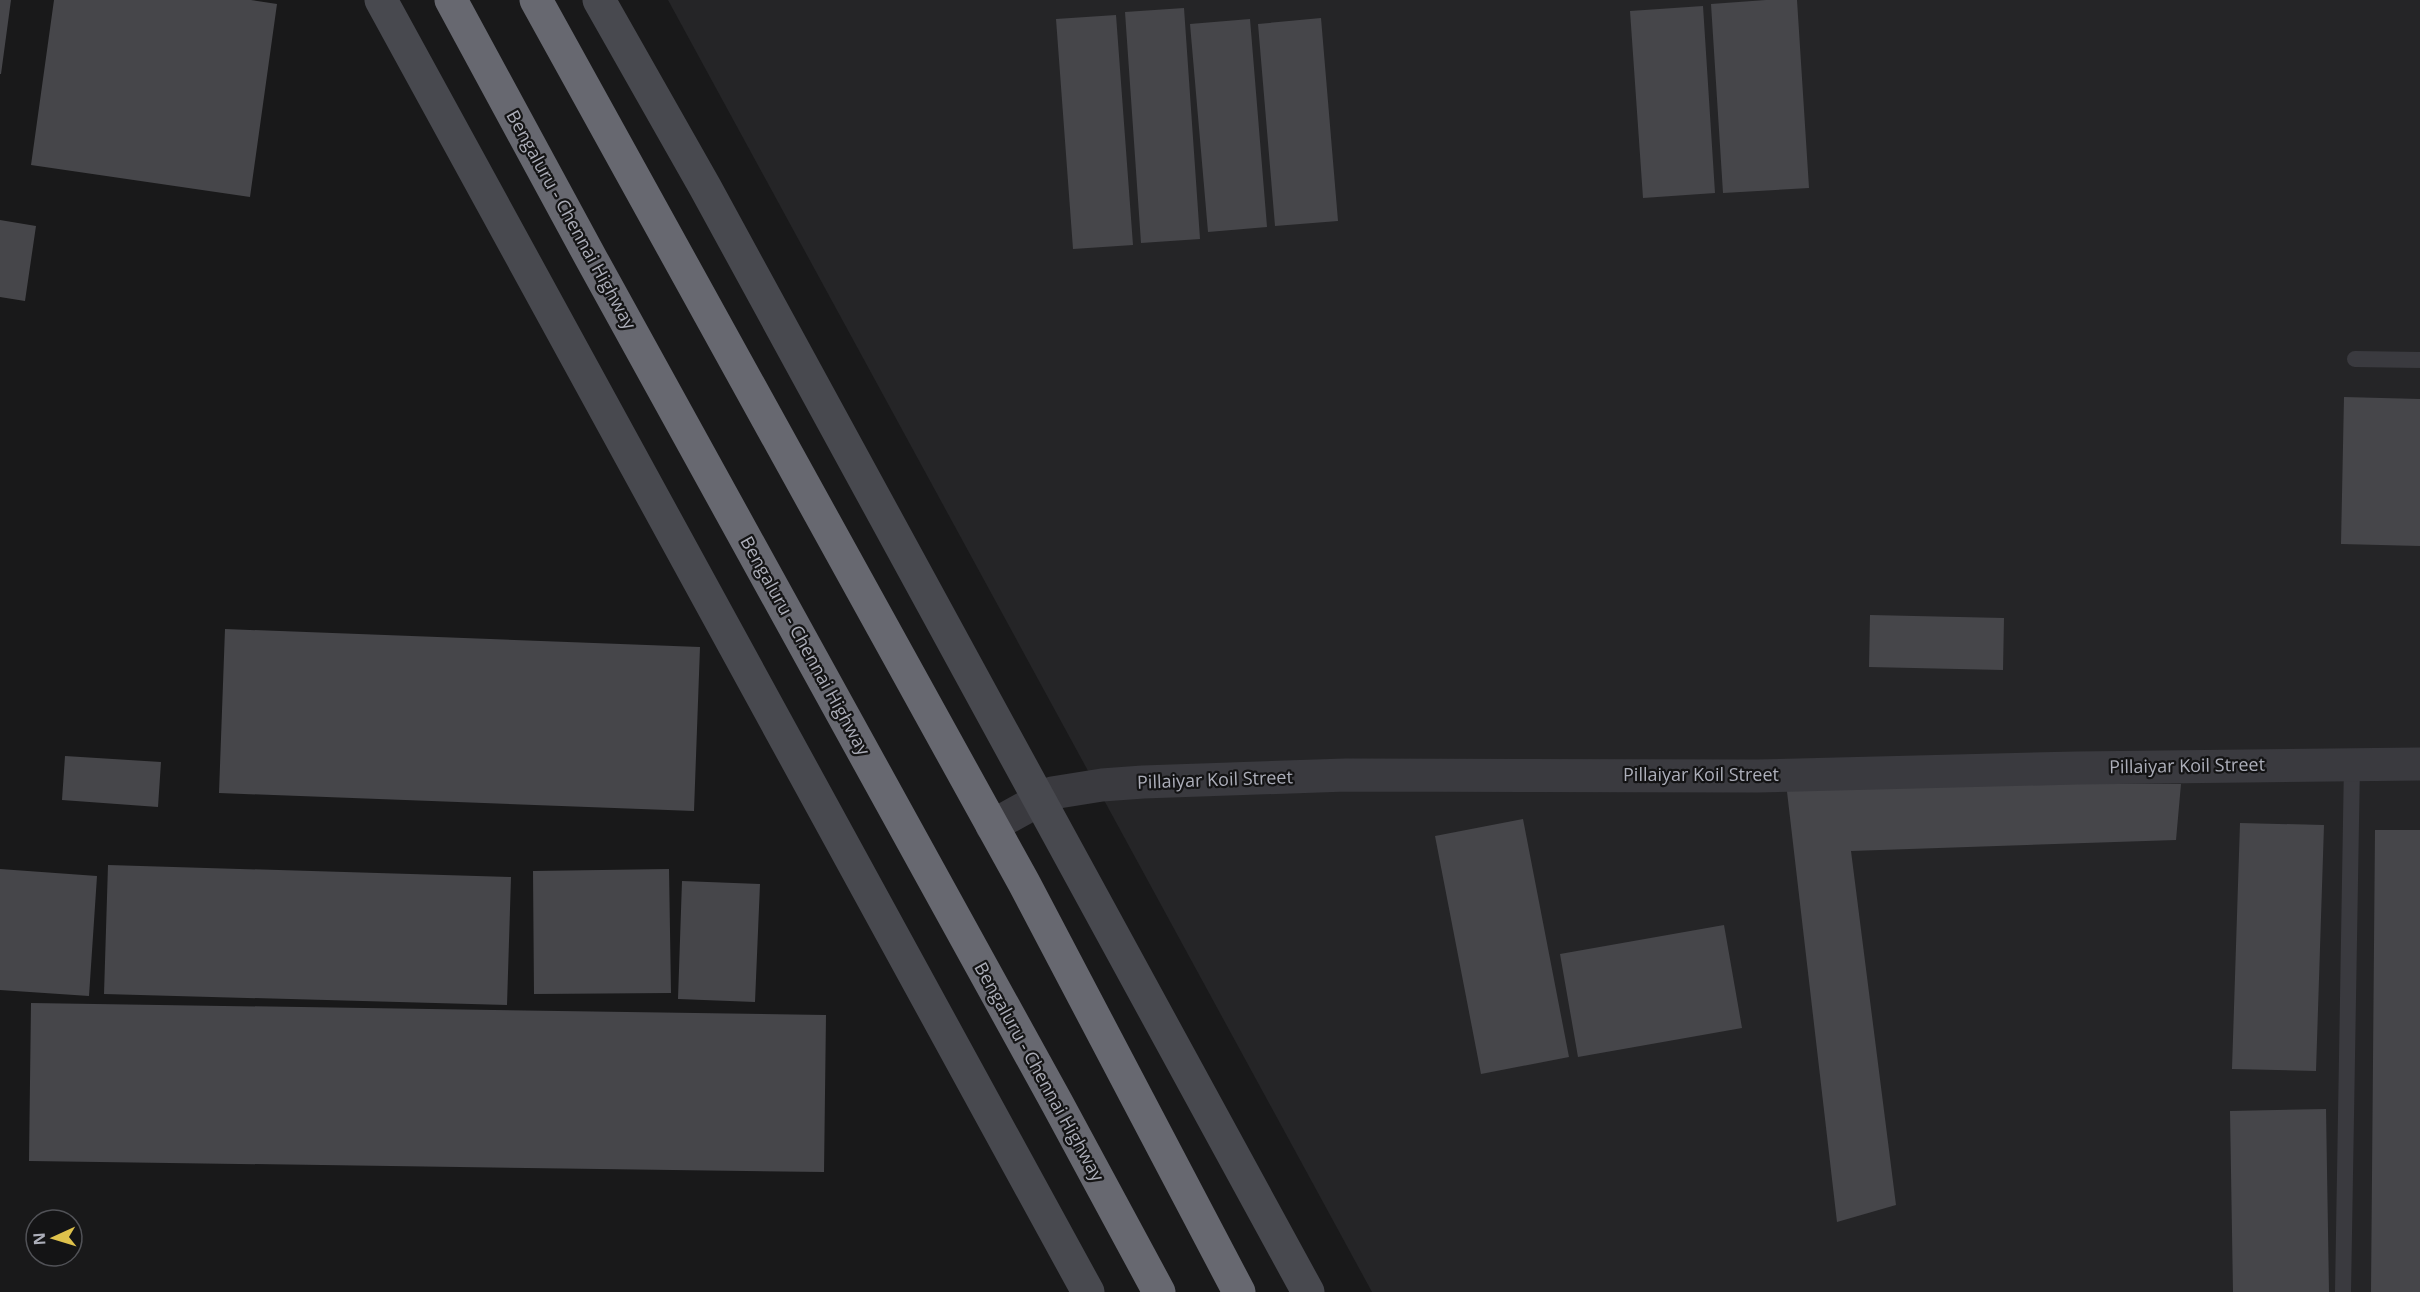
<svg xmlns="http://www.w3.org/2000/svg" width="2420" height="1292" font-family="'Open Sans',sans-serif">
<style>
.built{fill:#252527}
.building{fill:#46464a}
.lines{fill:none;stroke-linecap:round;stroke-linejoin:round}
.lane{stroke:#3a3a3f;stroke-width:16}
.street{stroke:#3a3a3f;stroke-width:33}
.secondary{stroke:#48494f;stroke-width:33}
.highway{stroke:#676870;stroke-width:33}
.labels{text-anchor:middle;stroke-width:4.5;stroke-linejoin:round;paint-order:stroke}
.street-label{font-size:18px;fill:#acaeb9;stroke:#141415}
</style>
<rect width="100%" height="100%" fill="#19191a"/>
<!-- built -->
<path class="built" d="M 668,0 L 2420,0 L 2420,1292 L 1372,1292 Z"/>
<!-- building -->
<path class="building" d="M 0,0 L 11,0 L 1,74 L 0,74 Z
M 54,0 L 251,0 L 277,4 L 250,197 L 31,165 Z
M 1766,0 L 1797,0 L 1809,188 L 1723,193 L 1711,4 Z
M 1703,6 L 1715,193 L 1643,198 L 1630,11 Z
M 1184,8 L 1200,239 L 1141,243 L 1125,12 Z
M 1116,15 L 1133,245 L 1073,249 L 1056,19 Z
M 1321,18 L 1338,221 L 1275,226 L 1258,24 Z
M 1250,19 L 1267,227 L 1208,232 L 1190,24 Z
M 0,220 L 36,226 L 25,301 L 0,297 Z
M 2344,397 L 2420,399 L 2420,546 L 2341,544 Z
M 1870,615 L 2004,618 L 2003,670 L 1869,667 Z
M 225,629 L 700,647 L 694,811 L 219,793 Z
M 65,756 L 161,762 L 158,807 L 62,800 Z
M 1786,783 L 2181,784 L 2176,840 L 1851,851 L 1896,1205 L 1837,1222 Z
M 1523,819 L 1569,1057 L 1481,1074 L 1435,836 Z
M 2240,823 L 2324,825 L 2316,1071 L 2232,1069 Z
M 2375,830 L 2420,830 L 2420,1292 L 2371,1292 Z
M 108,865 L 511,877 L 507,1005 L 104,994 Z
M 0,869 L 97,876 L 89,996 L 0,990 Z
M 669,869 L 671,993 L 534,994 L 533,871 Z
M 682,881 L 760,884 L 755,1002 L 678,999 Z
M 1724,925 L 1742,1028 L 1578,1057 L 1560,954 Z
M 31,1003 L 826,1015 L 824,1172 L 29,1161 Z
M 2326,1109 L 2329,1292 L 2233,1292 L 2230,1111 Z"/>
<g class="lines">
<!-- lane -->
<path class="lane" d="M 2355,359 L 2420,360
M 2343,1292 L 2352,763"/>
<!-- street -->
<path class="street" d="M 992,826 L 1052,793 L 1102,785 L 1143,782 L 1346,775 L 1757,776 L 2077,768 L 2420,764"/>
<!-- secondary -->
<path class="secondary" d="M 381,0 L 1088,1292
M 599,0 L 705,187 L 1308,1292"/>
<!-- highway -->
<path class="highway" d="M 451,0 L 592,260 L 1057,1103 L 1159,1292
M 536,0 L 1024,883 L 1239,1292"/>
</g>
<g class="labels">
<!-- street labels -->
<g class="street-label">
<text transform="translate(571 220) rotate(61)" y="6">Bengaluru - Chennai Highway</text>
<text transform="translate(805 646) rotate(61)" y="6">Bengaluru - Chennai Highway</text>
<text transform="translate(2187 766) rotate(-1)" y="6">Pillaiyar Koil Street</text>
<text x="1701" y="781">Pillaiyar Koil Street</text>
<text transform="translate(1215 780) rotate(-2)" y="6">Pillaiyar Koil Street</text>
<text transform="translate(1039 1072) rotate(61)" y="6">Bengaluru - Chennai Highway</text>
</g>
</g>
<!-- north arrow -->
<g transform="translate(54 1238) rotate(266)"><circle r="28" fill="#141415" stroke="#515257" stroke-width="1.5"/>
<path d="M0-4.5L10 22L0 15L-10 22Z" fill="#dfc24c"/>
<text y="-9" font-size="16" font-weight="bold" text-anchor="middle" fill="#acaeb9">N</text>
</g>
</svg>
